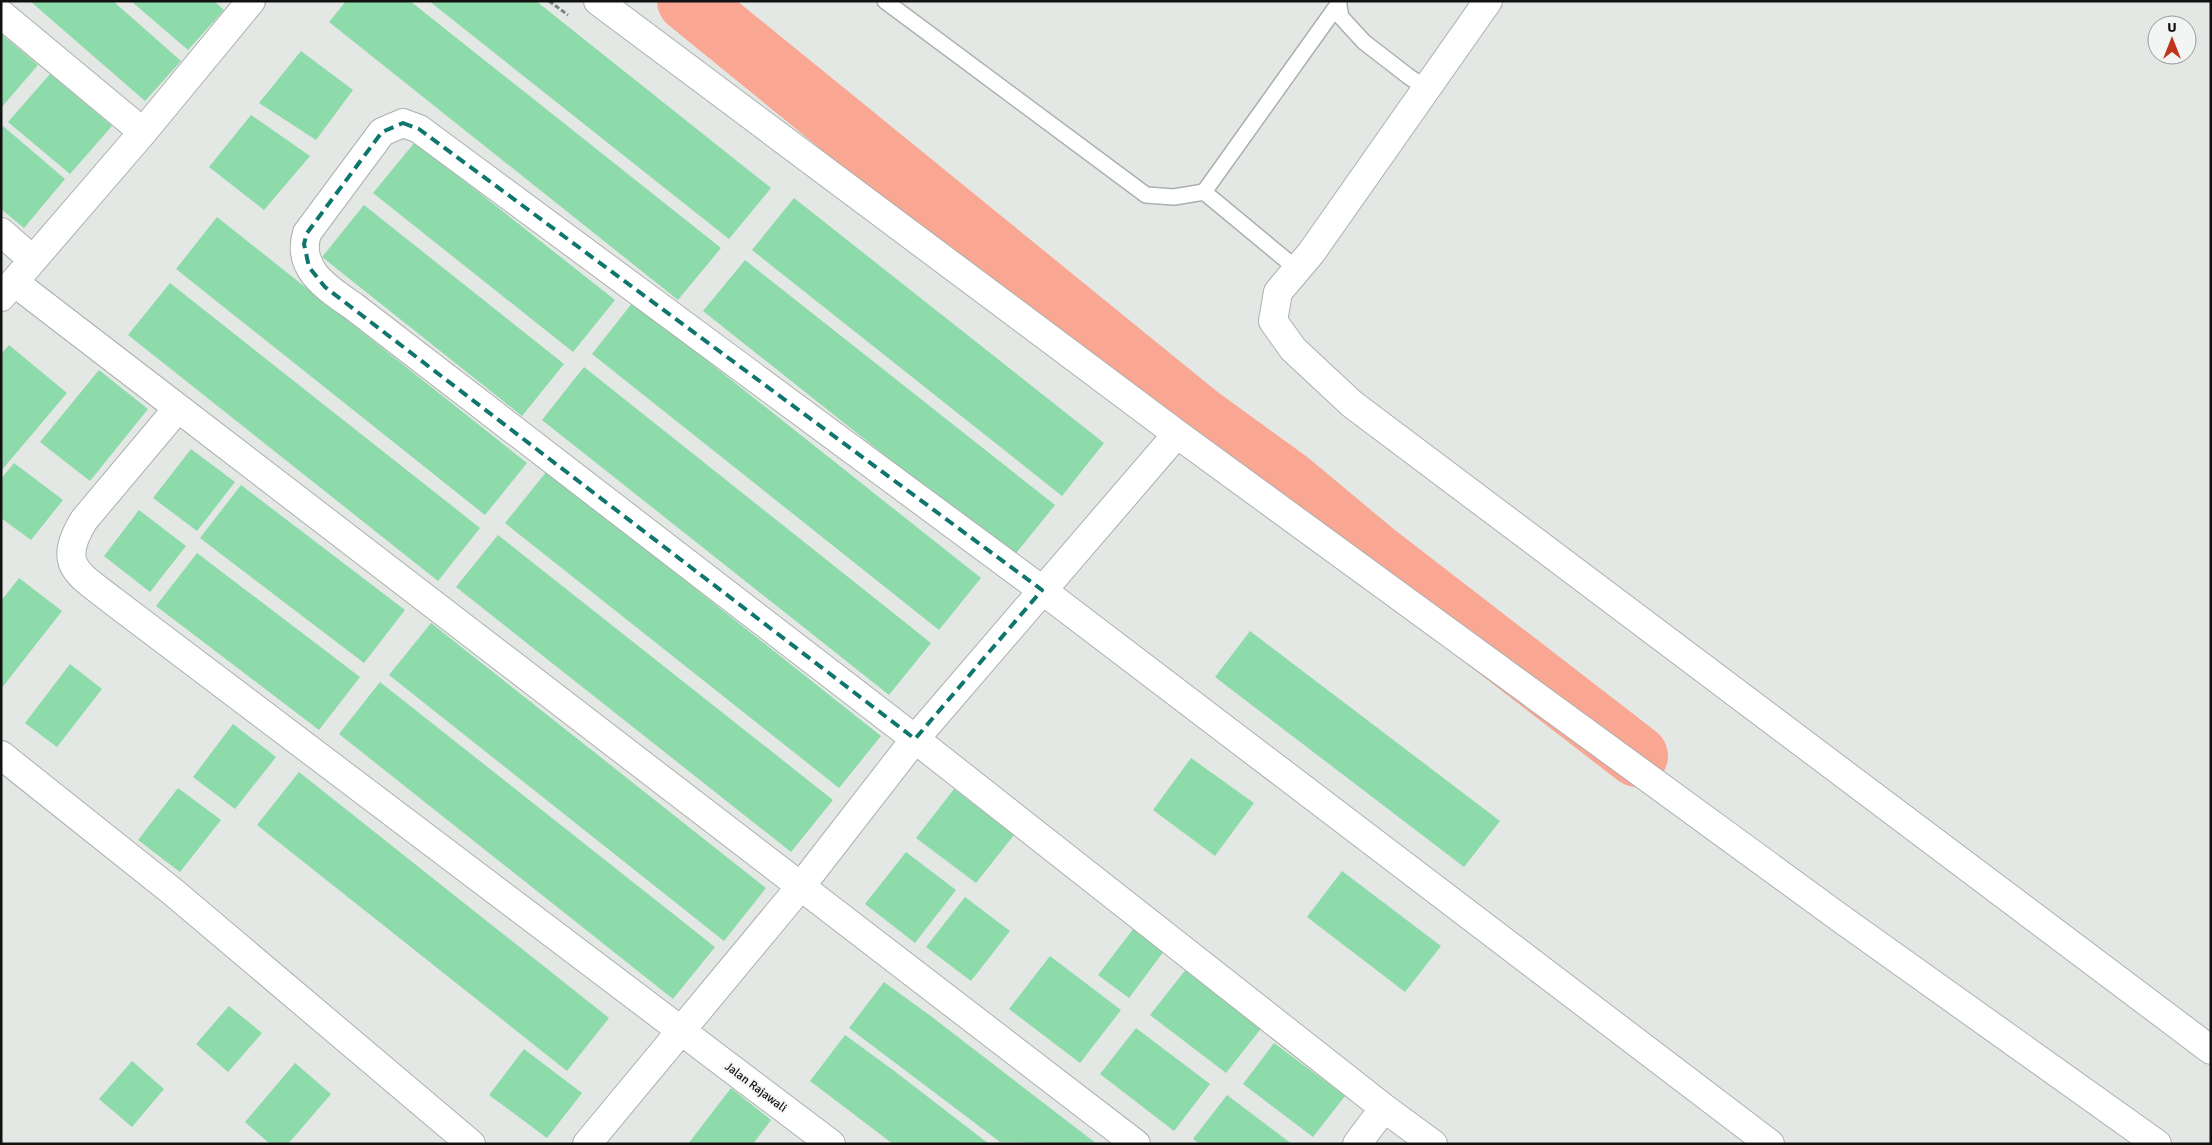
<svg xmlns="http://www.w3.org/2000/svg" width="2212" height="1145" font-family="Signika,sans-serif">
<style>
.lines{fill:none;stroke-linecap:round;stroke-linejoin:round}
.river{stroke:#f9a693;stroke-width:62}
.building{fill:#8ddaaa}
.service-casing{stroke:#acb0ad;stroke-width:18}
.minor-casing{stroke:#acb0ad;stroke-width:30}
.path{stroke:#7f8280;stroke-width:3;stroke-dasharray:5 2.5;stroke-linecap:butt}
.service{stroke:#fff;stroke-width:15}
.minor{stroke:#fff;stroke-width:28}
.marked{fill:none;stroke:#0f766e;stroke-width:4;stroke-dasharray:10 6;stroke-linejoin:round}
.labels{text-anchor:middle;stroke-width:4;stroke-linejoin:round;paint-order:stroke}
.street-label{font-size:12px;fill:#111211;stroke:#f2f5f3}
</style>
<rect width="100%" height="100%" fill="#e4e8e5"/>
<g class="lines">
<!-- river -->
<path class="river" d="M 688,1 L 1198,416 L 1289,482 L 1374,553 L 1637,756"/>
</g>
<!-- building -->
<path class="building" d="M 30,1 L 113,1 L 181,61 L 145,101 Z
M 131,1 L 214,1 L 224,10 L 188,50 Z
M 346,1 L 410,1 L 721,248 L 678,300 L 329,22 Z
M 429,1 L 536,1 L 771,188 L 729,239 Z
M 1,34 L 38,65 L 1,108 Z
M 301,51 L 353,90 L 316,140 L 259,103 Z
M 50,74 L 112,126 L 70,174 L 8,122 Z
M 251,115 L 310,156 L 264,210 L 209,167 Z
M 3,126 L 65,179 L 24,228 L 1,209 L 1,129 Z
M 415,142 L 615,300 L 573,352 L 373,193 Z
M 794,198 L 1104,443 L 1062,496 L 752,250 Z
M 364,205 L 564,364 L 522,416 L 322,257 Z
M 217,217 L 527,463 L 485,515 L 176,269 Z
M 745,260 L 1055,505 L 1013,557 L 703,311 Z
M 170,283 L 480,528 L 438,581 L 128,335 Z
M 633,302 L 981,578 L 939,630 L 592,354 Z
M 9,345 L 67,393 L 1,471 L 1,354 Z
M 584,367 L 931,643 L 889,695 L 542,420 Z
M 99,370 L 148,409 L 90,481 L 40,442 Z
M 191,449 L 235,482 L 197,531 L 153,498 Z
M 14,463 L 63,500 L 31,540 L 1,518 L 1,479 Z
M 547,471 L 881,736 L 839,788 L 505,523 Z
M 241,485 L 405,610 L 364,663 L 200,538 Z
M 139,510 L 186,546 L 150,592 L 104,556 Z
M 498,535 L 833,800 L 791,852 L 456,587 Z
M 197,553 L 360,677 L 319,730 L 156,606 Z
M 19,578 L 62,611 L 1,689 L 1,601 Z
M 431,623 L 766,888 L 724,941 L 389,675 Z
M 1250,631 L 1500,821 L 1464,867 L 1215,677 Z
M 70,664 L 102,689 L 57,747 L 25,723 Z
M 380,682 L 715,947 L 673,999 L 339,734 Z
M 233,724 L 276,757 L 235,809 L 193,777 Z
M 1191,758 L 1254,803 L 1215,856 L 1153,810 Z
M 299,772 L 609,1018 L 567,1071 L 257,825 Z
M 178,788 L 221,820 L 180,872 L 138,840 Z
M 954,789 L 1014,835 L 976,883 L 916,838 Z
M 906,852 L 956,890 L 915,943 L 865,904 Z
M 1342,871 L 1441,946 L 1405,992 L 1307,917 Z
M 965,897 L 1010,931 L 971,981 L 926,947 Z
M 1134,928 L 1164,951 L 1129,998 L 1098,975 Z
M 1050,956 L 1121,1010 L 1080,1063 L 1009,1009 Z
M 1187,968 L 1263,1026 L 1226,1073 L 1150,1015 Z
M 884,982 L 932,1017 L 1097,1144 L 1000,1142 L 849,1028 Z
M 229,1006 L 262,1033 L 228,1072 L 196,1044 Z
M 1136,1028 L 1210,1084 L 1174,1131 L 1100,1074 Z
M 845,1035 L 893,1070 L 989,1144 L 893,1144 L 810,1081 Z
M 1274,1043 L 1345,1096 L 1313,1137 L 1243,1084 Z
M 524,1049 L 582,1093 L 547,1138 L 489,1095 Z
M 132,1061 L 164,1089 L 132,1127 L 99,1099 Z
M 295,1063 L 331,1094 L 288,1144 L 270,1144 L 245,1122 Z
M 731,1088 L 771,1120 L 753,1144 L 688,1144 Z
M 1227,1095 L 1292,1144 L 1200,1144 L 1193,1139 Z"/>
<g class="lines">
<defs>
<path id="service" d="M 885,1 L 1146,195 L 1174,197 L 1204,192 L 1339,3
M 1338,1 L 1341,17 L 1364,42 L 1408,76 L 1427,89
M 1204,192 L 1297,269"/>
<path id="minor" d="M 598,1 L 1177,434 L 1840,918 L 2157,1144
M 1488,1 L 1311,253 L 1278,292 L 1273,321 L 1293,349 L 1352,404 L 2211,1050
M 1,14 L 143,132
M 1,232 L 33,260
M 14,282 L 178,408
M 1,297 L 143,132 L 251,1
M 1,755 L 173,892 L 471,1144
M 587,1144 L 801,886 L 915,739 L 1177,434
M 831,1144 L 113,601 C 78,573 56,566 84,520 L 178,408 L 1136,1144
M 1357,1144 L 1384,1108
M 1433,1144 L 1384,1108 L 915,739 L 353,306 C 327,288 296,269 307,233 L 382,132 L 403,123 L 419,129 L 1042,590 L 1770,1144"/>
</defs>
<!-- service casing -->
<use href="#service" class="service-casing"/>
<!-- minor casing -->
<use href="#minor" class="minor-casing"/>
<!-- path -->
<path class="path" d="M 549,1 L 568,15"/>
<!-- service -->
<use href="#service" class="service"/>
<!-- minor -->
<use href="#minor" class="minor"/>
</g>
<!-- marked area -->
<path class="marked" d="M 403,123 L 419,129 L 1042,590 L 915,739 L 325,287 L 309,267 L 304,244 L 307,233 L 382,132 Z"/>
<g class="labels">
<!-- street labels -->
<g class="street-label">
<text transform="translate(756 1087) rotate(37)" y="4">Jalan Rajawali</text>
</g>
</g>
<!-- border -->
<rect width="2212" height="1145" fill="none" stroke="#111211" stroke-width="5"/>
<!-- north arrow -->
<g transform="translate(2172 40)"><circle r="24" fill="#f2f5f3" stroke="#989a99"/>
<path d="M0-4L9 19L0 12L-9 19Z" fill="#c1361a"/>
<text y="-8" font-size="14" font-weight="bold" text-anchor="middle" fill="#111211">U</text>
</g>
</svg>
